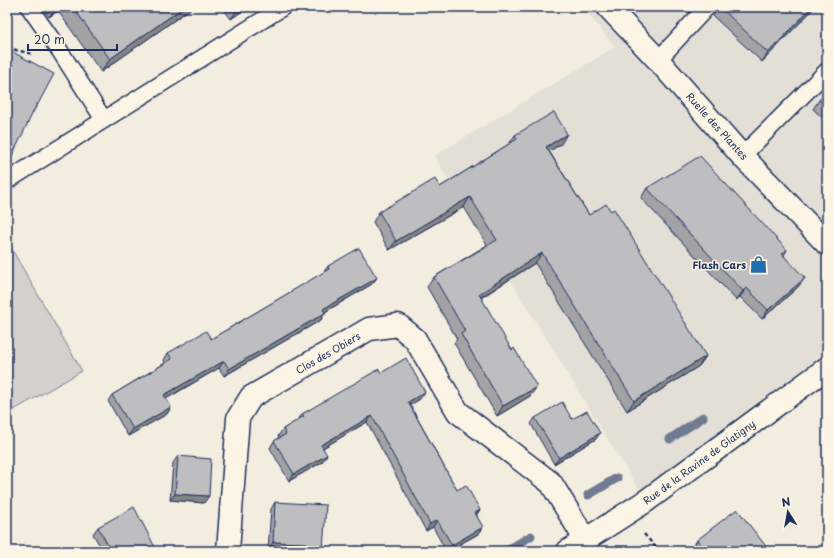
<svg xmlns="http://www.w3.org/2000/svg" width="834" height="558" font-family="'Playpen Sans',sans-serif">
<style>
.built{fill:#e3dfd6}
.green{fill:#d3d1cc;stroke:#778095}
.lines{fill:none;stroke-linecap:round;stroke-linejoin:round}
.stream{stroke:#707a91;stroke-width:9}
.service-casing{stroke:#1b2f5e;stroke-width:19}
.minor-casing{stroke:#1b2f5e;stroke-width:25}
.tertiary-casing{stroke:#1b2f5e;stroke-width:25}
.path{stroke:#1b2f5e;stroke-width:2.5;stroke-dasharray:4 3;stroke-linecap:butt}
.service{stroke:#fcf5e5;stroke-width:16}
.minor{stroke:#fcf5e5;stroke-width:22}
.tertiary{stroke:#fcf5e5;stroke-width:22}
.wall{fill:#a3a3a5;stroke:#1b2f5e}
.shaded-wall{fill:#858586;stroke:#1b2f5e}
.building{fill:#bebec0;stroke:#1b2f5e}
.labels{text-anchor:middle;stroke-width:3;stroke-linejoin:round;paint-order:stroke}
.street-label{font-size:10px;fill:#1b2f5e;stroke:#fcf5e5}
.poi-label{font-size:10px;font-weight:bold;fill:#1b2f5e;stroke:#fcf5e5;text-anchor:end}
</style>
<rect width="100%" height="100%" fill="#f3ede0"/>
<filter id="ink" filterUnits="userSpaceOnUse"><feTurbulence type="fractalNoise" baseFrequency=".025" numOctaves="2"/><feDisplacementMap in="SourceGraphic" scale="8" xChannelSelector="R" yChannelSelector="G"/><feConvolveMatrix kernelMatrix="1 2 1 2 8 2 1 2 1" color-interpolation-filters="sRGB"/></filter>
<g filter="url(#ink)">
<!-- built -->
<path class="built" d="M 583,7 L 827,7 L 827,368 L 646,501 L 434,156 L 615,47 Z"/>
<!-- green -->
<path class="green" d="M 7,241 L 82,371 L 7,414 Z"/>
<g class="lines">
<!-- stream -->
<path class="stream" d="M 670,439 L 703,417
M 588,495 L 617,478
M 506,551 L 531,536"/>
<defs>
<path id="service" d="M 29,7 L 60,51 L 104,120
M 658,60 L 707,7
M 742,156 L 827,71
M 7,181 L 283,7"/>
<path id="minor" d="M 608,7 L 658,60 L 742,156 L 827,244
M 228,551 L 238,418 L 251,397 L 369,329 L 398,325 L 415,339 L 458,412 L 551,483 L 585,539"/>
<path id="tertiary" d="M 568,551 L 646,501 L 827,368"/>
</defs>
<!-- service casing -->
<use href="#service" class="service-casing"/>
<!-- minor casing -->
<use href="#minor" class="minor-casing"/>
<!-- tertiary casing -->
<use href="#tertiary" class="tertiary-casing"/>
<!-- path -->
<path class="path" d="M 7,48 L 33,54
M 644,534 L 659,551"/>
<!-- service -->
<use href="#service" class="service"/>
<!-- minor -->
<use href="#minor" class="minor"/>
<!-- tertiary -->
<use href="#tertiary" class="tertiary"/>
</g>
<!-- wall -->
<path class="wall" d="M 42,7 L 193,7 L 101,72 L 58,11 L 49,17 Z
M 222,7 L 248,7 L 231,19 Z
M 719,7 L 815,7 L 762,62 L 713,16 Z
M 7,49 L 38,104 L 32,113 Z
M 827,92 L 827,122 L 813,109 L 819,100 Z
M 515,135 L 561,144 L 549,151 L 589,215 L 706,356 L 699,366 L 627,411 L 535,263 L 481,298 L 530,396 L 497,416 L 454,343 L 457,339 L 427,287 L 434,277 L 487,245 L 464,207 L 389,250 L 373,222 L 379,212 L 440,187 L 509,144 Z
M 647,188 L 787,250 L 784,255 L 798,287 L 762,319 L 740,297 L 736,300 L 641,198 Z
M 328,266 L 372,284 L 325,312 L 325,313 L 321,320 L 224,376 L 219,368 L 166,399 L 171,407 L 167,414 L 128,436 L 108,401 L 112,395 L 165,363 L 164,360 L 168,353 L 211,339 L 323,273 Z
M 381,373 L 420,399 L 410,405 L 457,490 L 477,515 L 478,534 L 448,551 L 446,551 L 433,527 L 426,531 L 367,422 L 323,448 L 322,462 L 289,481 L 270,448 L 274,441 L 279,438 L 278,436 L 283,429 L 298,420 L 302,414 Z
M 535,418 L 572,419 L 596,439 L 554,464 L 531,424 Z
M 178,456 L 204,503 L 170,500 L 173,463 Z
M 275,502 L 323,551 L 302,551 L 301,550 L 268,549 L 271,509 Z
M 98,527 L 157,551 L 103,551 L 93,534 Z
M 697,540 L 761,551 L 696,551 L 693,547 Z"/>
<!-- shaded-wall -->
<path class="shaded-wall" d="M 56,7 L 61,7 L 58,11 L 49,17 Z
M 184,7 L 193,7 L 101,72 L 110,59 Z
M 239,7 L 248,7 L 231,19 Z
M 812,7 L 815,7 L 762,62 L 768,53 Z
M 567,134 L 561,144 L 540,157 L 546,147 Z
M 470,197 L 464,207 L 389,250 L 396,241 Z
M 542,253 L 535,263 L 472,303 L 479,294 Z
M 377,278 L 372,284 L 318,316 L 323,309 Z
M 805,278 L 798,287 L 762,319 L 768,310 Z
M 747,288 L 740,297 L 736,300 L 743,291 Z
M 325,313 L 321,320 L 224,376 L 229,369 Z
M 706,356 L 699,366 L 627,411 L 634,401 Z
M 224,361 L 219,368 L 160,402 L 164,395 Z
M 537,387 L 530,396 L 497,416 L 503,406 Z
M 425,392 L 420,399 L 404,409 L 408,402 Z
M 171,407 L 167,414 L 128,436 L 133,429 Z
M 372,416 L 367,422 L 316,452 L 321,445 Z
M 600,433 L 596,439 L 554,464 L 559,458 Z
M 327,455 L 322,462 L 289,481 L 294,474 Z
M 175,494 L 209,496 L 204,503 L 170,500 Z
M 480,510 L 475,517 L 475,513 Z
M 437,520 L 433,527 L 426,531 L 430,524 Z
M 483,527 L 478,534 L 447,551 L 452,545 Z
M 273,542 L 306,543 L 301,550 L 268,549 Z
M 765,545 L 761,551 L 757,551 Z"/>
<!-- building -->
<path class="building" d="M 73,7 L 184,7 L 110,59 Z
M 720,7 L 812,7 L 768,53 Z
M 7,49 L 54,74 L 38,104 L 37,104 L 10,160 L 7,162 Z
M 827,92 L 827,108 L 819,100 Z
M 554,112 L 567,134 L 546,147 L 589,215 L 606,204 L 611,211 L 614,209 L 706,356 L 634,401 L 542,253 L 479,294 L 512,350 L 514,348 L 537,387 L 503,406 L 461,334 L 465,331 L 434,277 L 497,240 L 470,197 L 396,241 L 379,212 L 435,179 L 440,187 L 517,139 L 515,135 Z
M 700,156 L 787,250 L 782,254 L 805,278 L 768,310 L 747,288 L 743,291 L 647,188 Z
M 359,248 L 377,278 L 323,309 L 325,313 L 229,369 L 224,361 L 164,395 L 171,407 L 133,429 L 112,395 L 172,359 L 168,353 L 206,331 L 211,339 L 329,269 L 328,266 Z
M 406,358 L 425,392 L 408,402 L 457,490 L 466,485 L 480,510 L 475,513 L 483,527 L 452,545 L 437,520 L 430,524 L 372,416 L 321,445 L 327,455 L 294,474 L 274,441 L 286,434 L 283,429 L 304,416 L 302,414 L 379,369 L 381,373 Z
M 562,402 L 572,419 L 587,411 L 600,433 L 559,458 L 535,418 Z
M 178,456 L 211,459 L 209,496 L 175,494 Z
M 275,502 L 326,505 L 323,551 L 310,551 L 306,543 L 273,542 Z
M 134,507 L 157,551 L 111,551 L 98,527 Z
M 737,509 L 765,545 L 757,551 L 706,551 L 697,540 Z
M 357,546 L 360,551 L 347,551 Z"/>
</g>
<!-- icons -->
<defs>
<symbol id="shop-bare" viewBox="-9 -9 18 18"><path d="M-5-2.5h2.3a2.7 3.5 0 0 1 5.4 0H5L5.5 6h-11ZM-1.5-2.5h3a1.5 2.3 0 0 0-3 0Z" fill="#1f6fb2" stroke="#fcf5e5" stroke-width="2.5" paint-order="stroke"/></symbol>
</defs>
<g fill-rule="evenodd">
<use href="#shop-bare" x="746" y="252" width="25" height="25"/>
</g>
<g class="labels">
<!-- street labels -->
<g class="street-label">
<text transform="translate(717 126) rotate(48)" y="4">Ruelle des Plantes</text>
<text transform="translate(328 353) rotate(-30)" y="4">Clos des Obiers</text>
<text transform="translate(699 462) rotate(-36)" y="4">Rue de la Ravine de Glatigny</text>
</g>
<!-- poi labels -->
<g class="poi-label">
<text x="746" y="269">Flash Cars</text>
</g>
</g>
<!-- margin -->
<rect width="834" height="558" fill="none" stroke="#fcf5e5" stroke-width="24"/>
<rect x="12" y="12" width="810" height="534" fill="none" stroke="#1b2f5e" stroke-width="1.5" filter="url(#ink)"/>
<!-- north arrow -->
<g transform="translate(788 512) rotate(349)" stroke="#fcf5e5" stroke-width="3" paint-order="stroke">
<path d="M0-3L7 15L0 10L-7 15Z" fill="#1b2f5e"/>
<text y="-6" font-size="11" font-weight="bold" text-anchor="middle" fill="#1b2f5e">N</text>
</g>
<!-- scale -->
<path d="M28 44v6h89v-6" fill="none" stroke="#1b2f5e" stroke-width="2"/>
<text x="34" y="44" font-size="12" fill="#1b2f5e" stroke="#fcf5e5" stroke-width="3" paint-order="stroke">20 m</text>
</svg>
